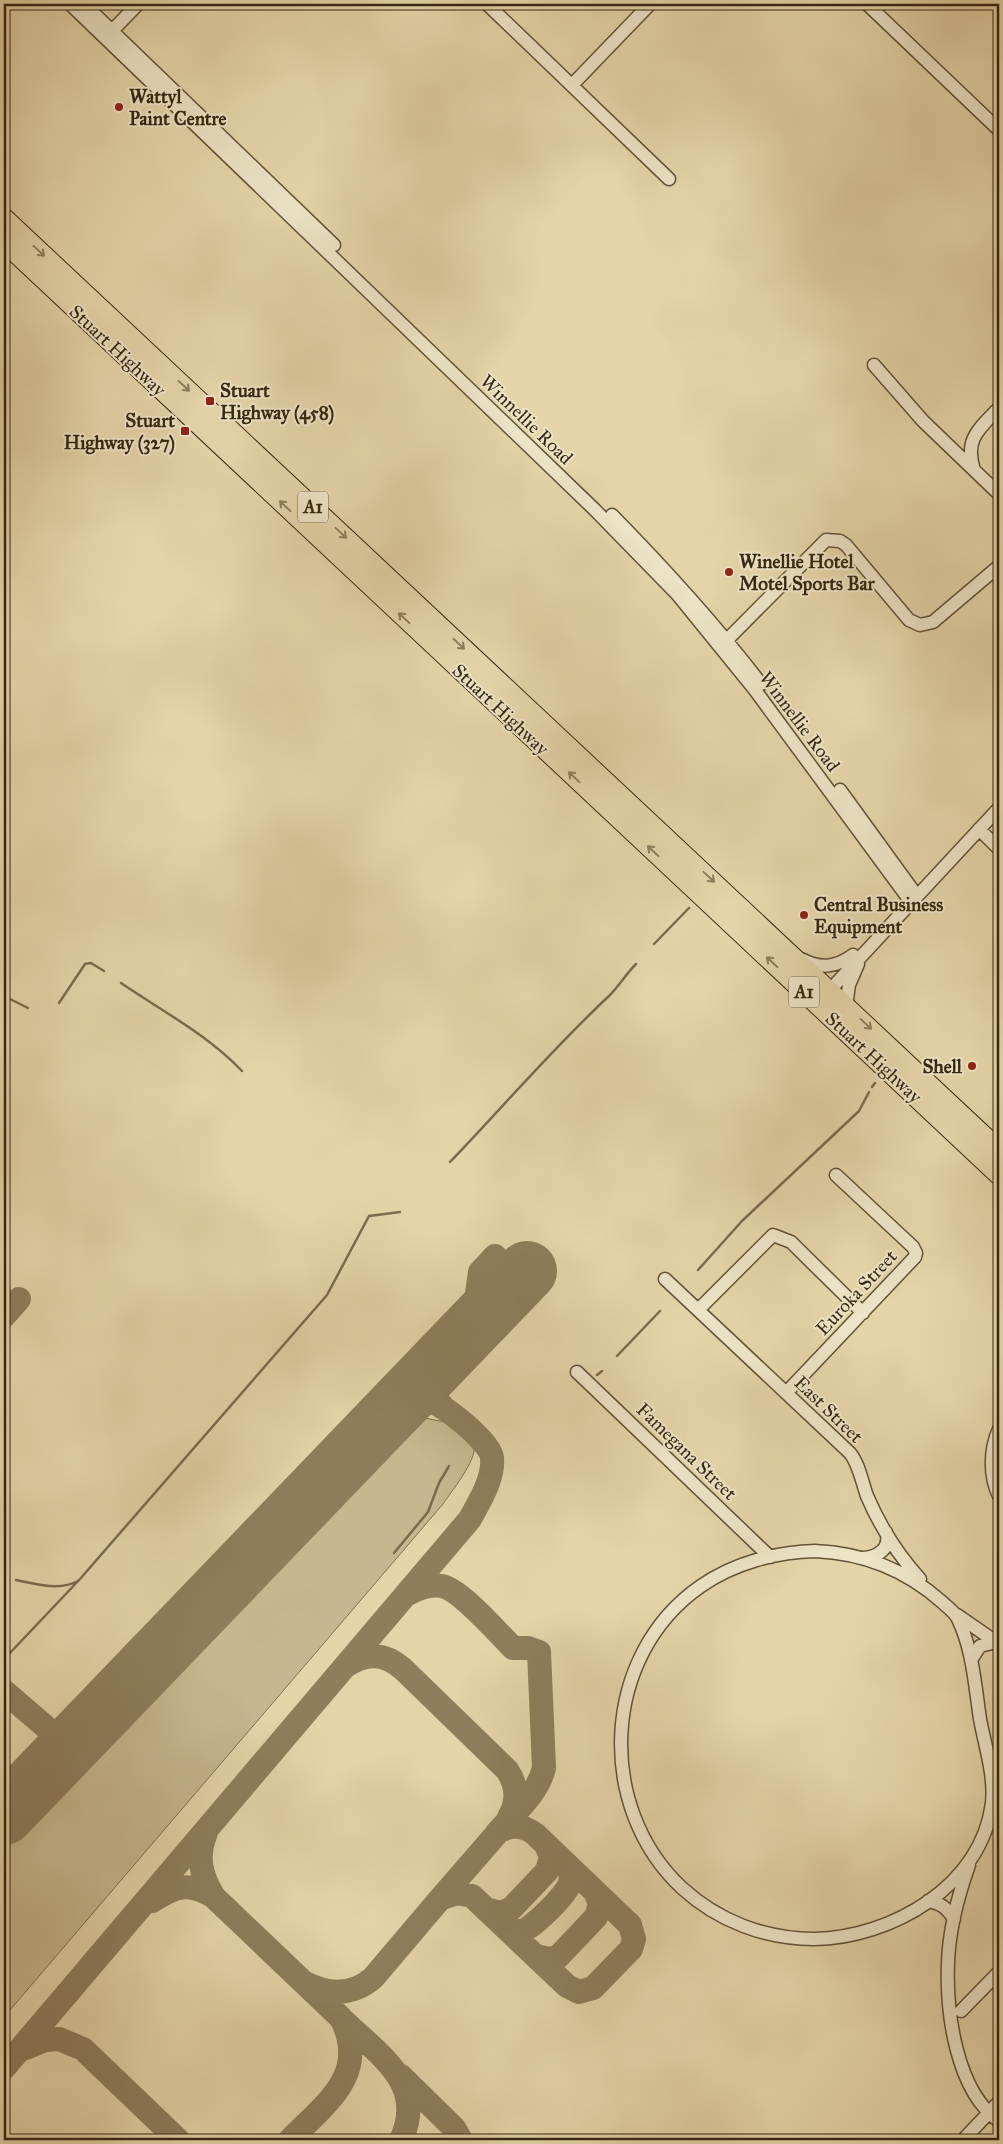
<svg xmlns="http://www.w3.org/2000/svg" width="1003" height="2144" font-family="'IM FELL Great Primer',serif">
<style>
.green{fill:#c7b78e;stroke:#7f6f50}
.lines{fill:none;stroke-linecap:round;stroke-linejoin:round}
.stream{stroke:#7b6b4d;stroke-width:2.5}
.taxiway{stroke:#8e7e5c;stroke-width:24}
.runway{stroke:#8e7e5c;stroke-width:60}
.minor-casing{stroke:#625237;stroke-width:15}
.highway-casing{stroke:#372711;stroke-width:21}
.minor{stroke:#ede3c6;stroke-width:12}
.highway{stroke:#e4d4a8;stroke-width:19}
.oneway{stroke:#8e7e5c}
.poi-dot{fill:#8f2418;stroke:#ede3c6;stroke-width:2}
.labels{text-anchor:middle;stroke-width:4;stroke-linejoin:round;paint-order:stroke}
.shield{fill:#ede3c6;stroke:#6e5f47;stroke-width:1}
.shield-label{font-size:18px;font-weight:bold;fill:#372711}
.poi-label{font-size:19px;font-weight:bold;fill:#372711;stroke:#ede3c6;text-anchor:start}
.street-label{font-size:19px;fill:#372711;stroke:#ede3c6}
</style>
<rect width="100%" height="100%" fill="#e4d4a8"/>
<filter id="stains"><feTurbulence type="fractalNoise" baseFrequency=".004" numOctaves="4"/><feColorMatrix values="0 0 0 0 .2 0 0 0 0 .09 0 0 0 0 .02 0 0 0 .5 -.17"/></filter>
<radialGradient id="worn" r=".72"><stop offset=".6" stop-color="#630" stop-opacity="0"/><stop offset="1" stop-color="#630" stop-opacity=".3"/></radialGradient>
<!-- green -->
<path class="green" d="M 419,1417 L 445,1422 L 474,1446 C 477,1460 451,1492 443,1504 L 4,2017 L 4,1850 Z"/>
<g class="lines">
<!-- stream -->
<path class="stream" d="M 654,944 L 689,908
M 121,983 C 162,1011 208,1035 242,1071
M 4,996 L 28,1008
M 59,1003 L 85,964 L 91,963 L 104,971
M 872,1087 L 875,1083
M 450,1162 C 503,1107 553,1048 609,996 C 619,986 626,974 636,964
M 698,1270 L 742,1221 L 859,1111 L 869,1092
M 617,1356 L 660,1311
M 597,1375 L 602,1371
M 394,1553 L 428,1512 L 439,1483 L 449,1466
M 16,1580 C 35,1584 60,1591 78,1581
M 9,1654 L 80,1579 L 327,1295 L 369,1216 L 400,1212"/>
<!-- taxiway -->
<path class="taxiway" d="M 4,1316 L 19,1299
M 472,1328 L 480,1272 L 495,1256 L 518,1280
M 441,1360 C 429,1376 428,1391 442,1406
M 408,1594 C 418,1588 429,1584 442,1586 C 461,1590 498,1633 513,1648 L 528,1648 L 539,1652 L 544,1768 C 538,1794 513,1814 496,1834
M 346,1666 C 366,1652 385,1653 403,1669 L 507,1770 C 517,1785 519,1801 509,1817
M 4,1691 L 69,1747
M 206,1833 C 196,1857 201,1876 214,1897
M 152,1901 C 176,1886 189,1881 214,1897 L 341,2018 C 370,2074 326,2103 290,2140
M 486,1909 L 500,1913 L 511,1909 L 547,1871 L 551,1857 L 546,1845
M 505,1927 L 520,1932 C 532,1929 567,1894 570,1883 C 572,1876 570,1870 566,1864
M 536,1956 L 549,1959 L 558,1957 L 596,1917 L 600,1904 L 595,1892
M 305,1983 C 328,1995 352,1996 373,1978 L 440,1899 L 457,1893 L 472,1896 L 567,1986 L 579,1992 L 593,1988 L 631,1949 L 634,1939 L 630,1925 L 535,1834 C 523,1825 512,1825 499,1831 L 440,1899
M 344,2021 C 380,2056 427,2084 401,2140
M 20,2050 L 45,2040 L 59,2039 L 83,2049 L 178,2140
M 4,2068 L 470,1519 C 479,1502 494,1479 492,1458 C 491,1442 441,1402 425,1399 C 414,1396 405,1401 396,1406
M 401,2076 L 454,2128 L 461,2140"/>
<!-- runway -->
<path class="runway" d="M 4,1815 L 527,1271"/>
<defs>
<path id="minor" d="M 70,4 L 595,510 L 677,594 L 755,690 L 911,902
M 84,4 L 334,245
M 487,4 L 669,179
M 867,4 L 999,130
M 107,36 L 138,4
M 572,85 L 650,4
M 874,365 L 923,421 L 999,494
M 974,470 C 964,439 979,429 999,408
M 612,515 C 665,569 715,624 761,684
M 722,645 L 826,540 L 840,541 L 846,545 L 909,620 L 920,625 L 933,622 L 999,566
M 840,790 L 917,896
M 979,829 L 999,849
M 801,959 C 820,969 835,968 853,955
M 830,990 L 999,808
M 846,1006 L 849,985 L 858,964
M 665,1279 L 850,1453 C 859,1464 862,1482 867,1496 C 880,1526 898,1555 920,1579
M 698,1310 L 773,1235 L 791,1242 L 863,1313
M 577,1372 L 770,1557
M 786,1393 L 915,1257 L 916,1253 L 913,1247 L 836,1175
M 999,1429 C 990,1449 989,1476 999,1496
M 815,1551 C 863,1553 906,1570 942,1602 C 947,1607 955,1612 958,1619 C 973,1650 975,1686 980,1719 C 985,1746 995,1776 992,1803 C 982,1886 891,1938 814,1939 C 765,1939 718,1921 682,1888 C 595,1807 601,1655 701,1586 C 734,1563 776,1552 815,1551 Z
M 862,1558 C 877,1558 892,1548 886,1532
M 957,1615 L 999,1644
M 971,1660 L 980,1646 L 996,1642
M 969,1865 C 958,1896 949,1930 948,1963 C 946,2012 956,2091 999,2121
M 928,1901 C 941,1903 947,1908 954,1919
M 961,2011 L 999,1972
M 963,2140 L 999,2102"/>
<path id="highway" d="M 4,218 L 999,1150
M 4,242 L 999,1175"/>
</defs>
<!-- minor casing -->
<use href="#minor" class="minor-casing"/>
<!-- highway casing -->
<use href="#highway" class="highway-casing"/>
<!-- minor -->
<use href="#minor" class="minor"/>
<!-- highway -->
<use href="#highway" class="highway"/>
</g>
<!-- one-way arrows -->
<defs><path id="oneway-shaft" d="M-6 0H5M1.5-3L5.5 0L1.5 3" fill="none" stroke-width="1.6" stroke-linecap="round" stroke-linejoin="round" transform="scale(1.25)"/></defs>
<g class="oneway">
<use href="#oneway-shaft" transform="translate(39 251) rotate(43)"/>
<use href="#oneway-shaft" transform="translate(184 386) rotate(43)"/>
<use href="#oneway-shaft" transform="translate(285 506) rotate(-137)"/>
<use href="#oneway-shaft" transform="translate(341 533) rotate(43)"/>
<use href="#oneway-shaft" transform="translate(404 618) rotate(-137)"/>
<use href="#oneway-shaft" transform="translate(459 644) rotate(43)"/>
<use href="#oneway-shaft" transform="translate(574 777) rotate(-137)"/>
<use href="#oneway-shaft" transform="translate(653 851) rotate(-137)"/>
<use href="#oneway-shaft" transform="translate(709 877) rotate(43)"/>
<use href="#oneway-shaft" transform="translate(772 962) rotate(-137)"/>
<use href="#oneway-shaft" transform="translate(866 1024) rotate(43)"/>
</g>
<!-- markers -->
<g class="poi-dot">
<circle cx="119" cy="107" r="5"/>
<rect x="205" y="396" width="10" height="10" rx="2.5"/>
<rect x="180" y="426" width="10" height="10" rx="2.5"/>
<circle cx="729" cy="572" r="5"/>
<circle cx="804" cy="915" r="5"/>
<circle cx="972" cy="1066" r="5"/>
</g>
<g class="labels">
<!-- shield labels -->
<g class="shield">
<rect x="298" y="491.5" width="30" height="31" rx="4"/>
<rect x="789" y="976.5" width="30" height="31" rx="4"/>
</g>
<g class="shield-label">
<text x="313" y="513">A1</text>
<text x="804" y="998">A1</text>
</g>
<!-- poi labels -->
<g class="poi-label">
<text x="129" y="103">Wattyl<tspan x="129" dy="22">Paint Centre</tspan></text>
<text x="220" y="397">Stuart<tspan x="220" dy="22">Highway (458)</tspan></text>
<text x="175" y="427" text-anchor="end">Stuart<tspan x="175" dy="22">Highway (327)</tspan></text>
<text x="739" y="568">Winellie Hotel<tspan x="739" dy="22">Motel Sports Bar</tspan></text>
<text x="814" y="911">Central Business<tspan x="814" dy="22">Equipment</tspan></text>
<text x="962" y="1073" text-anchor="end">Shell</text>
</g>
<!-- street labels -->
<g class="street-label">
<text transform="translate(118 350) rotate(43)" y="7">Stuart Highway</text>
<text transform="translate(527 419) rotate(44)" y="7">Winnellie Road</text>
<text transform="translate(501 709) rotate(43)" y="7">Stuart Highway</text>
<text transform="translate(800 721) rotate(53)" y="7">Winnellie Road</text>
<text transform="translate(874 1057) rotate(43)" y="7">Stuart Highway</text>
<text transform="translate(856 1292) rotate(-47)" y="7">Euroka Street</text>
<text transform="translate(829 1409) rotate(44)" y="7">East Street</text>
<text transform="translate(687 1451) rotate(44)" y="7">Famegana Street</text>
</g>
</g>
<!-- margin -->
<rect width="1003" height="2144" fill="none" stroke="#e4d4a8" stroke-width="20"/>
<rect x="5" y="5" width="993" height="2134" fill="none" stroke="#372711" stroke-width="2.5"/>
<rect x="10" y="10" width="983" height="2124" fill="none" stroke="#372711"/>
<rect width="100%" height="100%" filter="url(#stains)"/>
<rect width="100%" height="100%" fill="url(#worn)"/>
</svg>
